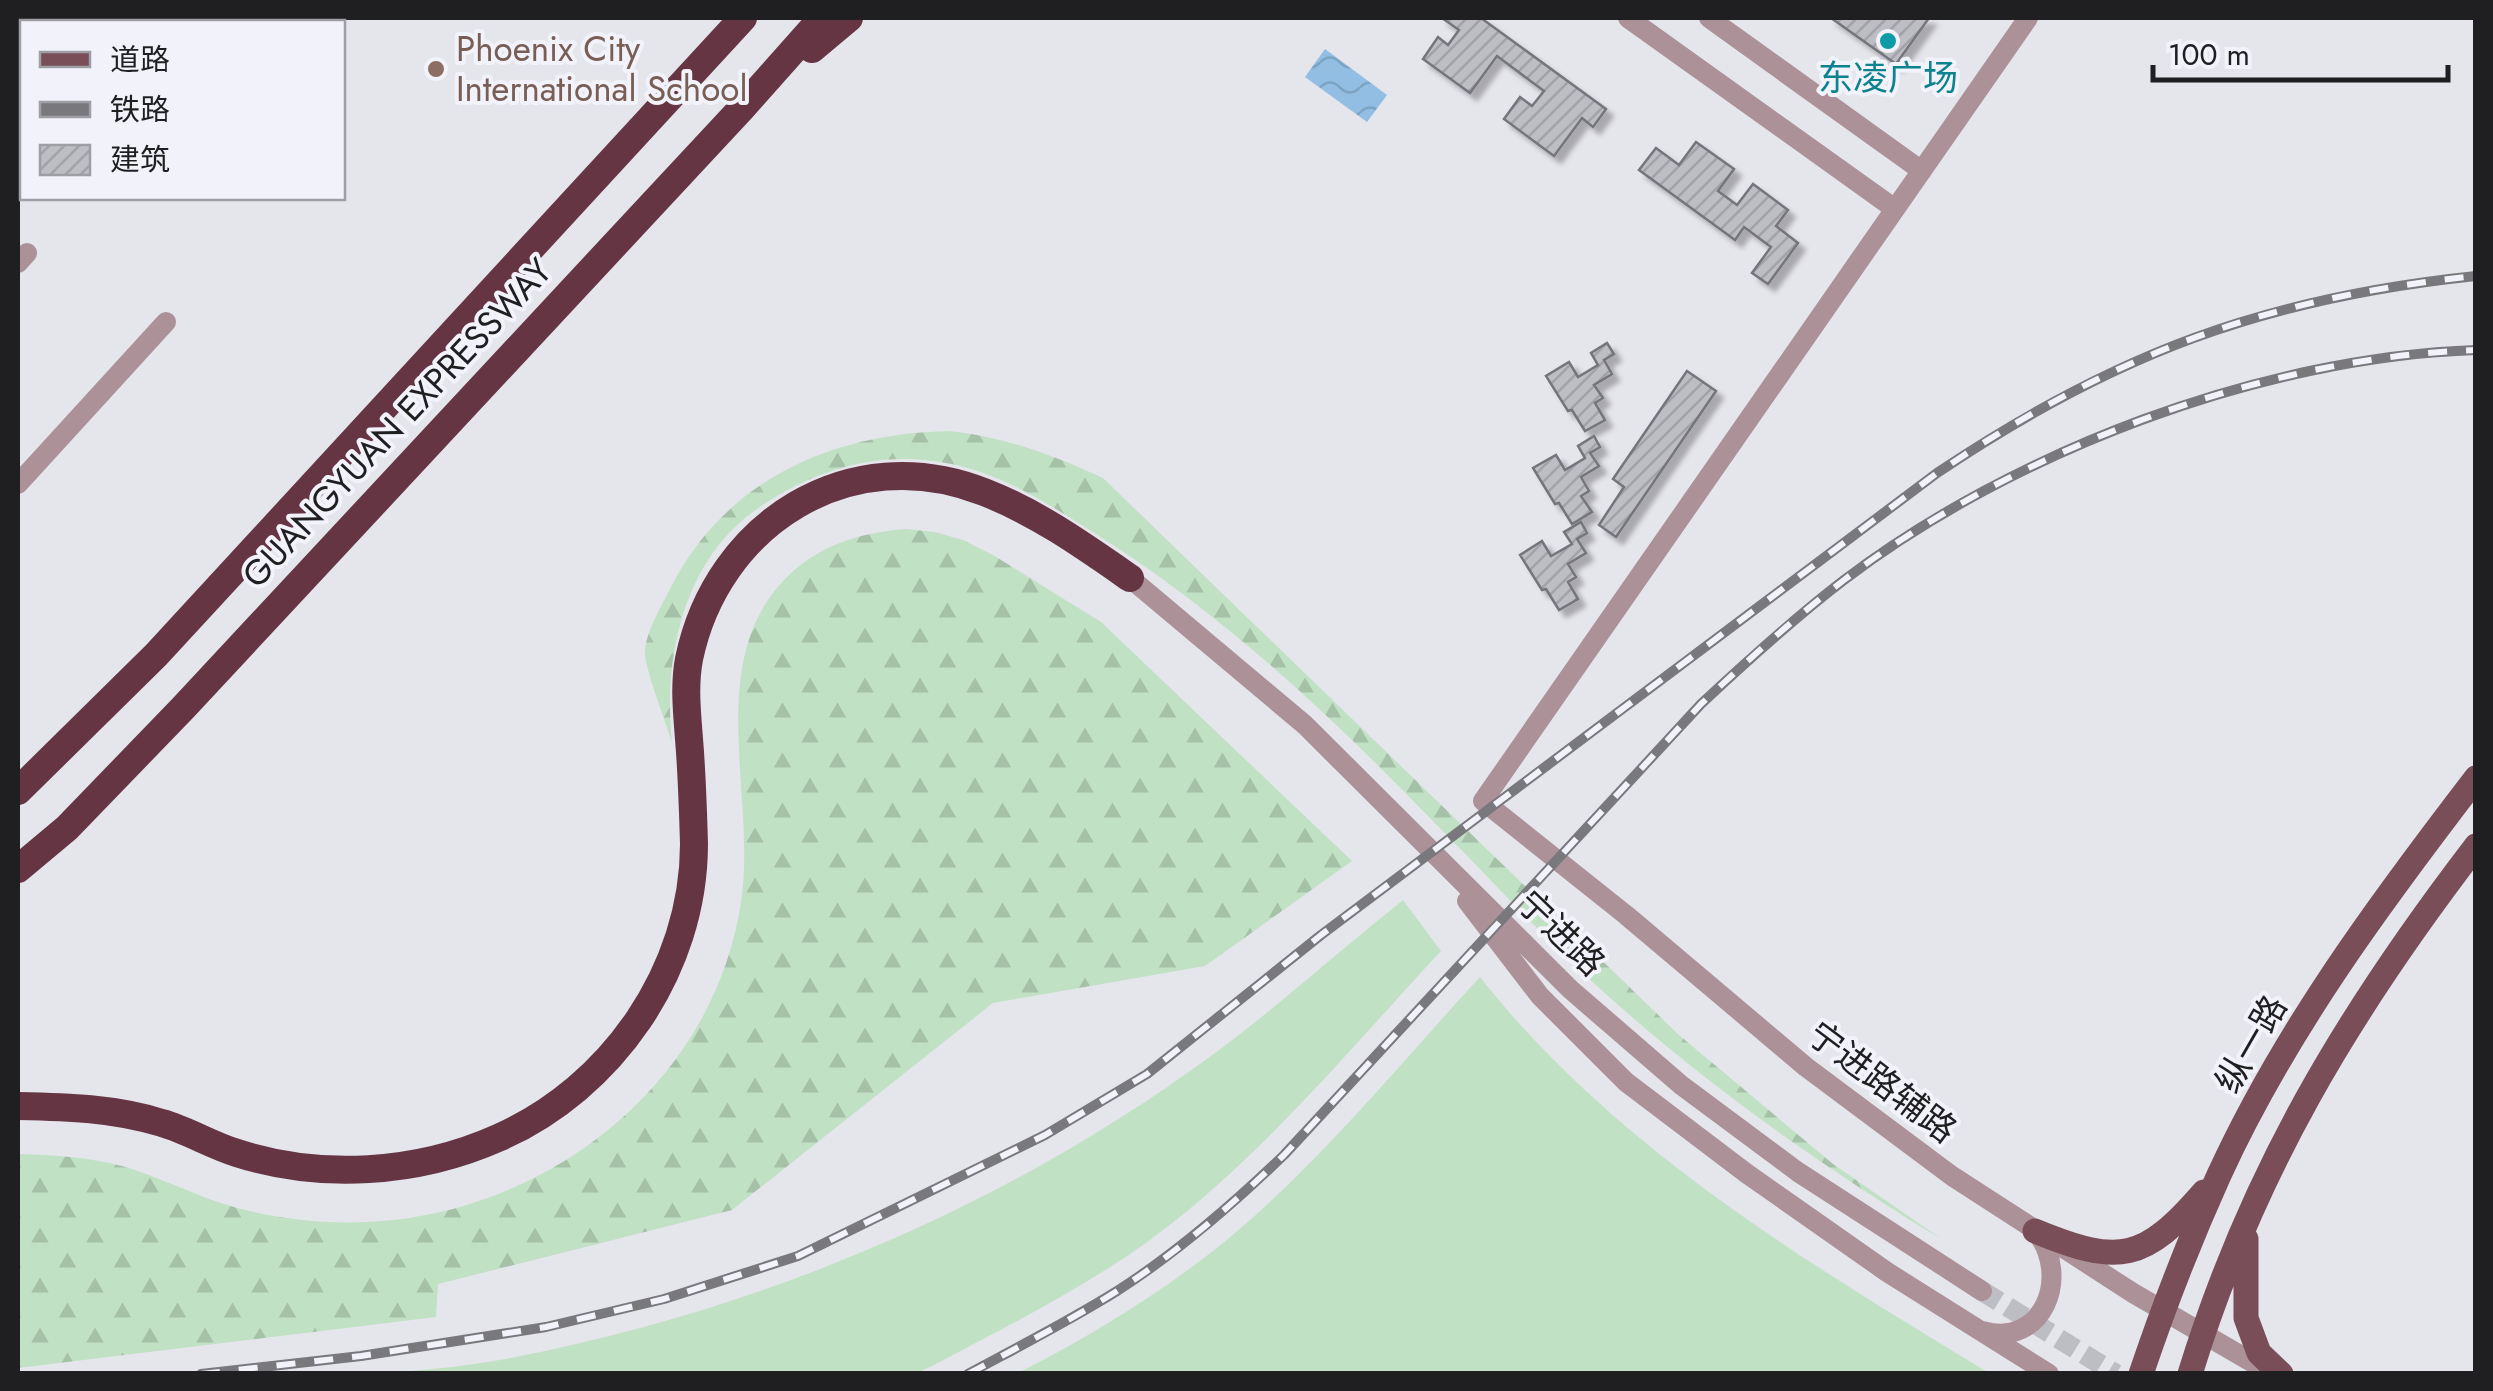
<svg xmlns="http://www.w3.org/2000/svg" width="2493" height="1391" font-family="Jost,'Noto Sans SC',sans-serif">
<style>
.grass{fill:#c1e1c4}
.forest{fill:url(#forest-firs)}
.water{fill:url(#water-waves)}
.building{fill:url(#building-hatch);stroke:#75757c;stroke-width:2.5;filter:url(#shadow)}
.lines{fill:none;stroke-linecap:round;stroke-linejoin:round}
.minor-tunnel{stroke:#bdbdc4;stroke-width:20;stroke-dasharray:20 10;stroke-linecap:butt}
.minor{stroke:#ac9298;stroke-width:20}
.major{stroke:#794e59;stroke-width:25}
.highway{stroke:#663543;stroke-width:28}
.rail-casing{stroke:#78787d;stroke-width:10}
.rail{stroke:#f2f2fa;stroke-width:6;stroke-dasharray:19;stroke-linecap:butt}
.culture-dot{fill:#0f9aa8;stroke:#f2f2fa;stroke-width:4}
.education-dot{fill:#8d6e63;stroke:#f2f2fa;stroke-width:4}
.labels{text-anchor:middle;stroke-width:8;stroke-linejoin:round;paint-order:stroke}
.education-label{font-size:35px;fill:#785e54;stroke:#f2f2fa;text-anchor:start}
.culture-label{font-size:35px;fill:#0d838f;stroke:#f2f2fa}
.street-label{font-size:35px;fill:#1f1f22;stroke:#f2f2fa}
</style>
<defs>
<pattern id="forest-firs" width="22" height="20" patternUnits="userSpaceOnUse" patternTransform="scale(2.5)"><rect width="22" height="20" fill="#c1e1c4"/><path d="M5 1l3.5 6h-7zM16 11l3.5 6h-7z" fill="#a5c1a8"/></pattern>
<pattern id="water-waves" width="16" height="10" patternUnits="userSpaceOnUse" patternTransform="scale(2.5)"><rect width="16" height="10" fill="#92bee4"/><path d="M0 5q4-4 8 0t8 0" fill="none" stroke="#7da3c3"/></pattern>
<pattern id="building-hatch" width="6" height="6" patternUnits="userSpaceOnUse" patternTransform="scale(2.5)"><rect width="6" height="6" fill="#bdbdc4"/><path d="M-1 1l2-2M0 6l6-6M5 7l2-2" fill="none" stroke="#a2a2a8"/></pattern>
<filter id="shadow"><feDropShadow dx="7" dy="7" stdDeviation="2.5" flood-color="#0004"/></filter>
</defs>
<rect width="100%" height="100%" fill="#e5e5ec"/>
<!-- grass -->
<path class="grass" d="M 1403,900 L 1441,951 C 1348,1051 1260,1159 1150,1240 C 1082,1289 1006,1327 932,1366 L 914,1374 L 393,1373 C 430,1369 468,1366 505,1359 C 761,1310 1005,1208 1215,1053 C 1280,1005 1340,950 1403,900 Z
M 1480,977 C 1614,1147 1806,1262 1989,1373 L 1018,1373 C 1089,1337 1156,1296 1218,1247 C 1315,1169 1396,1068 1480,977 Z"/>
<!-- forest -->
<path class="forest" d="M 950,431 C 1008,438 1050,454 1103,478 L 1679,1035 L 1833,1164 L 1943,1240 C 1816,1163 1695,1077 1586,976 C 1531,924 1480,868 1427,815 C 1324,709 1214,607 1088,529 C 1044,501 998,472 946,463 C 878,450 813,470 757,509 C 683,560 663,659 672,743 C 666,722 646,672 645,654 C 645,633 661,607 670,589 C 725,479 833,433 950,431 Z
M 905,529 L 935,532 L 963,540 L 993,555 L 1101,622 L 1352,861 L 1205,966 L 993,1003 L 732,1210 L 438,1284 L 436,1317 L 18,1368 L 18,1154 C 53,1155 88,1157 122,1166 C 157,1176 188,1192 221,1203 C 276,1221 337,1226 393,1220 C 563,1201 715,1076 741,902 C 757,798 704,666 783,581 C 816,546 858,533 905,529 Z"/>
<!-- water -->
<path class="water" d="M 1325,49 L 1387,95 L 1367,122 L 1305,77 Z"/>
<!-- building -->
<path class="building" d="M 1442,18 L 1481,18 L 1606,109 L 1593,127 L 1582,118 L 1554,156 L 1504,119 L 1520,97 L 1532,106 L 1544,91 L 1497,56 L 1470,93 L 1423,59 L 1438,37 L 1448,45 L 1459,30 Z
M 1831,18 L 1929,18 L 1896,64 Z
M 1696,142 L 1734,169 L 1718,191 L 1737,205 L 1753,184 L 1788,210 L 1776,226 L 1798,243 L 1768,284 L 1752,273 L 1771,247 L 1744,227 L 1735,240 L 1639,170 L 1656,148 L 1679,165 Z
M 1607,343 L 1614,354 L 1604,360 L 1612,374 L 1594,385 L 1603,398 L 1595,403 L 1605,420 L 1585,431 L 1572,410 L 1568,411 L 1546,376 L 1569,362 L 1578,377 L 1598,365 L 1591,353 Z
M 1687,371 L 1716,391 L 1616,537 L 1599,525 L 1624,487 L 1613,479 Z
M 1594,436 L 1600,447 L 1590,453 L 1599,466 L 1581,477 L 1589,491 L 1581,496 L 1592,512 L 1572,524 L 1559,503 L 1555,504 L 1533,468 L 1556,455 L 1565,470 L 1585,458 L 1578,446 Z
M 1581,522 L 1587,533 L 1577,539 L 1586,553 L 1568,564 L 1576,577 L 1568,582 L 1578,599 L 1559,610 L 1546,589 L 1542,590 L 1520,555 L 1542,541 L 1551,556 L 1572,544 L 1564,532 Z"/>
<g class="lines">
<!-- minor-tunnel -->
<path class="minor-tunnel" d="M 1982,1291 L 2116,1374"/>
<!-- minor -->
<path class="minor" d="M 1628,18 L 1895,209
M 1709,18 L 1922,171
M 2028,18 L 1483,801 L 1626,915 L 1806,1067 L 1952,1176 L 2133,1293 L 2269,1372
M 18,42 L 22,46
M 18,263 L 27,253
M 18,484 L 166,322
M 1130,578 L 1305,725 L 1570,989 L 1681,1085 L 1798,1172 L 1982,1291
M 1467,901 L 1540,996 L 1626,1082 L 1746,1173 L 1887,1272 L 2049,1374
M 1983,1331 C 2042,1348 2071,1278 2037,1233"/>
<!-- major -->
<path class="major" d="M 2035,1231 C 2120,1266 2144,1261 2204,1192
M 2246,1239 L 2246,1318 L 2259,1353 L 2281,1374
M 2141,1374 C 2164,1306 2190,1239 2219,1175 C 2285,1031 2380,903 2476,778
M 2190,1374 C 2252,1172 2348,1013 2476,846"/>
<!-- highway -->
<path class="highway" d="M 812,49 L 849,18
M 18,791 L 156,655 L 743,18
M 18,869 L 67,828 L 183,708 L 742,108 L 822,18
M 18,1106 C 67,1107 114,1108 162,1123 C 187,1130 211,1145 237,1153 C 321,1180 417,1174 498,1138 C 612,1088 694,970 694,844 C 693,810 692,774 689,739 C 687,712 684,686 689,659 C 717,523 850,439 984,492 C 1036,512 1084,546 1130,578"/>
<defs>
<path id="rail" d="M 201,1374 L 361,1356 L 546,1327 L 664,1299 L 798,1256 L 1045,1135 L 1147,1074 L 1321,935 L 1937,473 C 2114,354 2264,298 2476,276
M 968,1374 C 1018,1347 1069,1321 1117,1291 C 1178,1252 1232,1205 1284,1155 L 1701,704 C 1747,661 1793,619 1844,580 C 2014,451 2262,357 2476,350"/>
</defs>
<!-- rail casing -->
<use href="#rail" class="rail-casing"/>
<!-- rail -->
<use href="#rail" class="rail"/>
</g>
<!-- markers -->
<circle class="culture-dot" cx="1888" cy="41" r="10"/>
<circle class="education-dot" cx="436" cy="69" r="10"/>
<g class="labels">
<!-- education labels -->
<g class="education-label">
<text x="456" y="61">Phoenix City<tspan x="456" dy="40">International School</tspan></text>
</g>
<!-- culture labels -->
<g class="culture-label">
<text x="1888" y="90">东凌广场</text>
</g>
<!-- street labels -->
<g class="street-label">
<text transform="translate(397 423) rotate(-47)" y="12">GUANGYUAN EXPRESSWAY</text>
<text transform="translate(1561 933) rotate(44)" y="12">宁进路</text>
<text transform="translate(2251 1044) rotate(-60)" y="12">纵一路</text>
<text transform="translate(1882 1082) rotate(37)" y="12">宁进路辅路</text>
</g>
</g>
<!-- border -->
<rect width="2493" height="1391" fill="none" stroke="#1f1f22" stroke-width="40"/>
<!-- legend -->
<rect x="20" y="20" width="325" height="180" fill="#f2f2fa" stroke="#9e9ea4" stroke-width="2.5"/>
<rect x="40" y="52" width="50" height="15" fill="#794e59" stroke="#9e9ea4" stroke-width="2.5"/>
<text x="110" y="70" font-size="30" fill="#1f1f22">道路</text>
<rect x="40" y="102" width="50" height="15" fill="#78787d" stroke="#9e9ea4" stroke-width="2.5"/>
<text x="110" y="120" font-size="30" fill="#1f1f22">铁路</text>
<rect x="40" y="145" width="50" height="30" fill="url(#building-hatch)" stroke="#9e9ea4" stroke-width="2.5"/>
<text x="110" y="170" font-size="30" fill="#1f1f22">建筑</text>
<!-- scale -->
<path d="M2153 65v15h295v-15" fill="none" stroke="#1f1f22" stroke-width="5"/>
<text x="2168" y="65" font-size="30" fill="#1f1f22" stroke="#f2f2fa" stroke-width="8" paint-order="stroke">100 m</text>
</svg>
